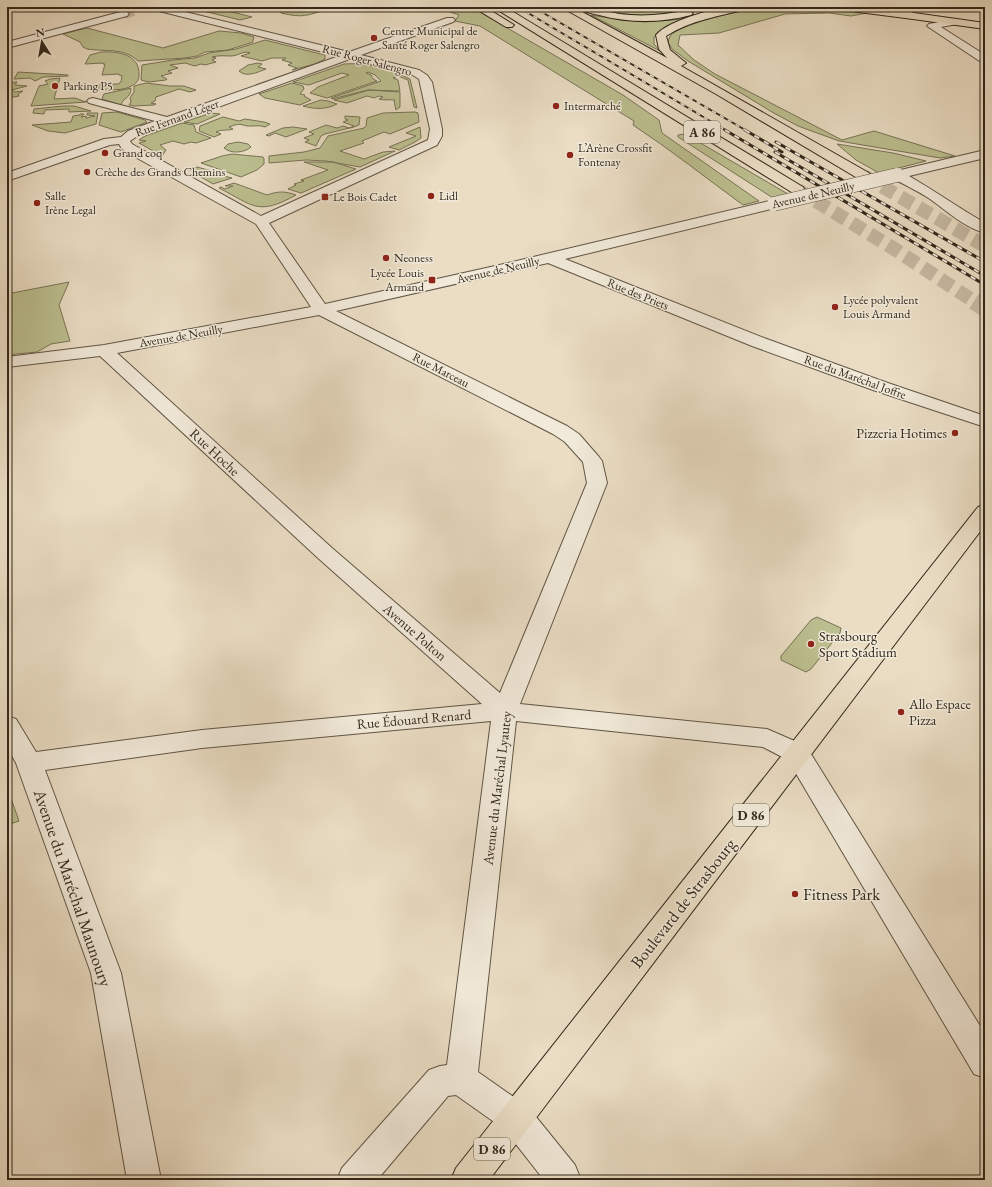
<svg xmlns="http://www.w3.org/2000/svg" width="992" height="1187" font-family="'EB Garamond',serif">
<style>
.green{fill:#bcbf90;stroke:#777456}
.lines{fill:none;stroke-linecap:round;stroke-linejoin:round}
.minor-tunnel{stroke:#c5b9a2;stroke-width:10;stroke-dasharray:10 5.5;stroke-linecap:butt}
.highway-tunnel-far1{stroke:#c5b9a2;stroke-width:14;stroke-dasharray:14 7;stroke-linecap:butt}
.highway-tunnel{stroke:#c5b9a2;stroke-width:18;stroke-dasharray:18 9;stroke-linecap:butt}
.minor-casing{stroke:#605545;stroke-width:2}
.major-casing{stroke:#32281b;stroke-width:2}
.highway-casing{stroke:#32281b;stroke-width:2}
.minor{fill:#f1e9d9;fill-rule:evenodd}
.major{fill:#eaddc4;fill-rule:evenodd}
.highway{fill:#eaddc4;fill-rule:evenodd}
.rail-far1-casing{stroke:#32281b;stroke-width:2}
.rail-casing{stroke:#32281b;stroke-width:3}
.rail-far1{stroke:#f1e9d9;stroke-width:1.5;stroke-dasharray:4.5;stroke-linecap:butt}
.rail{stroke:#f1e9d9;stroke-width:2;stroke-dasharray:5.5;stroke-linecap:butt}
.minor-bridge-casing{stroke:#605545;stroke-width:15;stroke-linecap:butt}
.minor-bridge{stroke:#f1e9d9;stroke-width:14}
.poi-dot{fill:#8f2418;stroke:#f1e9d9;stroke-width:1.5}
.labels{text-anchor:middle;stroke-width:3;stroke-linejoin:round;paint-order:stroke}
.far-poi-label{font-size:12px;fill:#32281b;stroke:#f1e9d9;text-anchor:start}
.far-street-label{font-size:12px;fill:#32281b;stroke:#f1e9d9}
.shield{fill:#f1e9d9;stroke:#6b6254;stroke-width:1}
.shield-label{font-size:13px;font-weight:bold;fill:#32281b}
.poi-label{font-size:14px;fill:#32281b;stroke:#f1e9d9;text-anchor:start}
.street-label{font-size:14px;fill:#32281b;stroke:#f1e9d9}
.near-street-label{font-size:17px;fill:#32281b;stroke:#f1e9d9}
.near-poi-label{font-size:17px;fill:#32281b;stroke:#f1e9d9;text-anchor:start}
</style>
<rect width="100%" height="100%" fill="#eaddc4"/>
<filter id="stains"><feTurbulence type="fractalNoise" baseFrequency=".005" numOctaves="4"/><feColorMatrix values="0 0 0 0 .2 0 0 0 0 .09 0 0 0 0 .02 0 0 0 .5 -.17"/></filter>
<radialGradient id="worn" r=".72"><stop offset=".6" stop-color="#630" stop-opacity="0"/><stop offset="1" stop-color="#630" stop-opacity=".3"/></radialGradient>
<!-- green -->
<path class="green" d="M 194,7 L 213,7 L 252,17 L 240,20 L 191,8 Z
M 293,7 L 326,7 L 327,9 C 307,16 302,18 281,13 L 280,11 Z
M 436,7 L 471,7 L 623,95 L 659,120 L 662,133 L 759,201 L 743,205 C 706,178 671,150 633,125 L 634,121 L 480,26 L 455,21 L 459,15 Z
M 593,7 L 611,7 L 619,10 L 655,11 L 662,7 L 694,7 C 662,20 624,16 593,7 Z
M 715,7 L 736,7 L 667,26 L 654,37 L 654,44 L 660,51 L 591,15 C 623,21 688,27 715,7 Z
M 760,7 L 827,7 L 867,13 L 851,16 L 829,13 L 785,14 L 719,33 L 680,35 L 678,45 L 694,60 L 715,74 L 842,140 L 874,131 L 955,156 L 940,158 L 839,141 L 798,126 L 772,112 L 688,61 L 672,49 L 668,42 C 669,40 669,38 670,36 C 679,24 744,10 760,7 Z
M 87,28 L 163,48 L 219,31 L 241,33 L 254,37 L 253,40 L 253,42 L 228,50 L 205,52 L 197,56 L 185,58 L 138,61 C 123,47 106,52 87,49 L 83,47 L 80,42 L 63,34 Z
M 265,40 L 325,55 L 325,59 L 315,64 L 292,70 L 297,68 L 288,65 L 292,63 L 282,60 L 286,58 L 272,58 L 262,61 L 241,56 L 250,53 C 244,50 238,56 231,56 C 225,56 219,55 212,57 L 216,58 L 212,60 L 216,62 L 205,65 L 201,64 L 195,66 L 185,63 L 170,65 L 178,68 L 168,71 L 172,73 L 161,76 L 167,79 L 166,80 L 149,82 L 141,80 L 142,65 L 173,60 L 195,58 L 209,53 L 236,49 Z
M 101,52 C 117,51 140,54 139,75 C 139,79 137,83 133,85 C 123,92 108,89 97,90 L 100,84 L 118,84 L 121,82 L 122,76 L 119,75 L 119,74 L 102,75 L 105,64 L 103,64 L 103,63 L 85,64 L 90,55 Z
M 258,63 L 262,64 L 258,67 L 266,69 C 258,72 246,78 239,71 L 248,65 Z
M 344,64 C 366,62 390,69 410,79 L 417,108 L 414,107 L 408,80 L 398,76 L 393,78 L 398,80 L 400,91 L 368,90 L 332,99 L 331,98 L 381,81 L 375,75 L 368,72 L 366,73 L 371,75 L 373,79 L 377,81 L 327,98 L 310,93 L 318,87 L 349,75 L 342,73 L 309,85 L 293,82 Z
M 18,72 L 68,75 L 68,76 L 43,77 L 35,81 L 30,78 L 14,79 Z
M 60,78 L 54,99 L 75,98 L 86,102 L 31,106 L 39,86 L 48,84 L 45,81 L 50,79 Z
M 16,82 L 17,82 L 15,85 L 27,86 L 12,90 L 15,92 L 23,91 L 18,94 L 19,96 L 7,98 L 7,83 Z
M 146,83 L 170,86 L 184,86 L 196,90 L 190,92 L 179,89 L 156,97 L 155,101 L 151,103 L 156,104 L 154,105 L 134,106 L 129,105 L 131,102 L 130,98 L 134,92 L 134,86 Z
M 292,83 L 303,86 L 304,89 L 300,94 L 305,95 L 304,96 L 311,100 L 300,105 L 265,98 L 259,94 Z
M 131,88 C 131,99 123,97 121,105 L 102,99 L 104,94 Z
M 369,90 L 400,92 L 400,107 L 396,110 L 394,101 L 395,100 C 389,99 385,101 379,99 L 383,97 L 379,96 L 374,98 L 367,96 L 347,103 L 334,100 Z
M 321,100 L 328,101 L 337,104 C 326,110 314,109 303,106 Z
M 63,106 L 74,106 L 91,111 L 69,112 L 69,109 L 45,110 L 44,114 L 33,113 L 34,109 Z
M 117,112 L 145,120 L 147,122 L 121,132 L 99,125 L 102,113 Z
M 415,112 L 418,113 L 419,122 L 390,134 L 384,132 L 362,141 L 364,143 L 340,151 L 364,159 L 383,152 L 395,151 L 360,167 L 326,161 L 306,160 L 269,163 L 269,156 L 304,152 L 320,148 L 328,136 L 364,128 L 366,126 L 367,118 L 383,113 Z
M 87,113 L 98,113 L 96,124 L 65,133 L 48,131 L 32,125 L 71,122 L 73,116 L 80,115 L 80,114 L 84,114 L 81,117 L 86,116 L 86,118 L 95,116 L 87,115 Z
M 211,113 L 220,114 L 197,124 L 184,122 Z
M 345,116 L 360,117 L 359,125 L 354,127 L 325,134 L 321,136 L 316,146 L 305,142 L 309,140 L 304,138 L 314,134 L 309,132 L 326,125 L 337,128 L 343,126 L 349,128 L 354,126 L 343,122 L 348,120 L 345,119 Z
M 223,117 L 239,121 L 245,119 L 264,122 L 270,124 L 265,127 C 259,125 257,126 252,126 C 241,127 244,121 229,127 L 233,129 C 227,131 222,129 216,132 L 221,134 L 214,137 L 199,131 L 200,126 Z
M 182,123 L 194,125 L 196,132 L 211,138 L 196,143 L 191,142 L 184,144 L 173,141 L 160,145 L 166,150 L 162,156 L 139,143 L 146,141 L 139,140 L 145,136 Z
M 293,127 L 307,129 L 286,137 L 275,133 L 269,136 L 266,135 L 283,128 Z
M 420,127 L 421,138 L 415,142 L 399,150 L 389,147 L 416,136 L 406,133 Z
M 685,134 L 788,194 L 773,198 L 678,137 L 678,135 Z
M 238,142 L 248,144 L 251,147 C 244,153 231,154 224,148 L 228,144 Z
M 837,144 L 893,153 L 926,161 L 879,173 L 856,160 Z
M 232,154 L 263,157 L 264,159 L 264,164 L 257,170 L 241,177 L 201,163 L 222,156 Z
M 304,162 L 333,162 L 356,169 L 301,193 L 288,189 L 296,185 L 294,184 L 304,181 L 301,180 L 328,170 Z
M 197,167 L 223,174 L 224,176 L 232,178 L 213,184 L 189,170 Z
M 234,183 L 267,195 C 278,191 285,191 296,195 C 258,216 254,206 219,188 L 221,187 L 225,189 L 233,186 L 225,186 Z
M 69,282 L 59,305 L 70,341 L 51,344 L 37,352 L 7,355 L 7,294 Z
M 817,617 L 841,628 L 840,633 L 811,669 L 806,672 L 781,660 L 781,656 L 811,620 Z
M 7,787 L 19,821 L 7,825 Z"/>
<g class="lines">
<!-- minor-tunnel -->
<path class="minor-tunnel" d="M 124,14 L 137,10"/>
<!-- highway-tunnel-far1 -->
<path class="highway-tunnel-far1" d="M 864,176 L 985,246
M 798,190 L 896,250 L 975,302"/>
<!-- highway-tunnel -->
<path class="highway-tunnel" d="M 974,301 L 985,308"/>
<defs>
<path id="minor" d="M 149,7 L 165,7 L 349,52 L 447,18 L 453,18 L 455,20 L 453,22 L 361,55 L 419,70 L 427,75 L 432,82 L 442,129 L 442,136 L 437,145 L 269,223 L 325,304 L 495,266 L 774,200 L 779,201 L 781,204 L 779,207 L 565,259 L 764,338 L 885,382 L 985,416 L 985,427 L 873,390 L 752,346 L 548,263 L 336,311 L 567,426 L 579,434 L 599,457 L 602,461 L 607,483 L 520,704 L 767,729 L 806,746 L 985,1034 L 985,1078 L 974,1074 L 788,760 L 763,747 L 516,721 L 478,1072 L 528,1107 L 575,1165 L 581,1180 L 544,1180 L 504,1129 L 456,1095 L 448,1096 L 377,1180 L 337,1180 L 342,1168 L 429,1070 L 440,1066 L 447,1065 L 491,721 L 202,748 L 45,770 L 121,973 L 161,1180 L 127,1180 L 91,973 L 16,763 L 7,747 L 7,716 L 16,719 L 36,752 L 202,730 L 482,704 L 318,558 L 100,356 L 7,367 L 7,357 L 104,345 L 311,307 L 256,224 L 128,153 L 122,149 L 119,144 L 110,145 L 7,181 L 7,173 L 104,139 L 121,137 L 128,131 L 155,121 L 89,103 L 87,101 L 89,99 L 93,98 L 167,117 L 339,56 L 151,9 ZM 350,59 L 411,74 L 419,79 L 430,129 L 428,140 L 261,216 L 132,144 L 130,141 L 136,137 ZM 319,315 L 553,434 L 565,442 L 583,462 L 587,483 L 500,693 L 332,548 L 117,353 Z
M 124,11 L 127,12 L 129,14 L 127,16 L 7,48 L 7,42 Z
M 954,19 L 957,20 L 959,22 L 957,24 L 941,27 L 985,55 L 985,63 L 981,62 L 927,26 L 929,24 Z
M 985,150 L 985,158 L 909,176 C 935,191 959,208 985,223 L 985,233 C 965,228 947,211 930,199 C 918,191 905,185 892,178 L 890,175 L 892,172 Z"/>
<path id="major" d="M 862,7 L 898,8 L 914,13 L 985,23 L 985,29 L 913,19 L 897,14 L 867,10 Z
M 985,505 L 985,525 L 489,1180 L 451,1180 L 456,1168 L 978,507 Z"/>
<path id="highway" d="M 473,7 L 485,7 L 514,25 L 512,27 L 506,27 Z
M 493,7 L 505,7 L 803,187 L 805,190 L 803,193 L 793,193 Z
M 561,7 L 573,7 L 667,58 L 659,49 L 656,35 C 668,21 711,9 730,7 C 736,6 742,7 749,7 L 747,9 C 719,16 691,20 666,36 L 670,50 L 686,63 L 681,66 L 869,173 L 871,176 L 869,179 L 859,179 L 716,94 Z
M 579,7 C 593,7 605,11 619,14 C 642,17 665,15 688,10 L 693,13 L 691,15 C 661,23 629,23 599,15 C 593,14 584,12 579,7 Z
M 838,7 L 865,7 L 913,13 L 918,16 L 913,19 L 843,10 Z"/>
</defs>
<!-- minor casing -->
<use href="#minor" class="minor-casing"/>
<!-- major casing -->
<use href="#major" class="major-casing"/>
<!-- highway casing -->
<use href="#highway" class="highway-casing"/>
<!-- minor -->
<use href="#minor" class="minor"/>
<!-- major -->
<use href="#major" class="major"/>
<!-- highway -->
<use href="#highway" class="highway"/>
<defs>
<path id="rail-far1" d="M 518,7 L 727,131
M 533,7 L 747,131"/>
<path id="rail" d="M 725,130 L 985,285
M 745,130 L 782,152
M 776,142 L 985,262
M 775,152 L 985,276"/>
</defs>
<!-- rail-far1 casing -->
<use href="#rail-far1" class="rail-far1-casing"/>
<!-- rail casing -->
<use href="#rail" class="rail-casing"/>
<!-- rail-far1 -->
<use href="#rail-far1" class="rail-far1"/>
<!-- rail -->
<use href="#rail" class="rail"/>
<defs>
<path id="minor-bridge" d="M 774,204 L 897,175"/>
</defs>
<!-- minor-bridge casing -->
<use href="#minor-bridge" class="minor-bridge-casing"/>
<!-- minor-bridge -->
<use href="#minor-bridge" class="minor-bridge"/>
</g>
<!-- markers -->
<g class="poi-dot">
<circle cx="374" cy="38" r="4"/>
<circle cx="55" cy="86" r="4"/>
<circle cx="556" cy="106" r="4"/>
<circle cx="105" cy="153" r="4"/>
<circle cx="570" cy="155" r="4"/>
<circle cx="87" cy="172" r="4"/>
<circle cx="431" cy="196" r="4"/>
<rect x="321" y="193" width="8" height="8" rx="2"/>
<circle cx="37" cy="203" r="4"/>
<circle cx="386" cy="258" r="4"/>
<rect x="428" y="276" width="8" height="8" rx="2"/>
<circle cx="835" cy="307" r="4"/>
<circle cx="955" cy="433" r="4"/>
<circle cx="811" cy="644" r="4"/>
<circle cx="901" cy="712" r="4"/>
<circle cx="795" cy="894" r="4"/>
</g>
<g class="labels">
<!-- far-poi labels -->
<g class="far-poi-label">
<text x="382" y="35">Centre Municipal de<tspan x="382" dy="14">Santé Roger Salengro</tspan></text>
<text x="63" y="90">Parking P5</text>
<text x="564" y="110">Intermarché</text>
<text x="578" y="152">L’Arène Crossfit<tspan x="578" dy="14">Fontenay</tspan></text>
<text x="113" y="157">Grand coq</text>
<text x="95" y="176">Crèche des Grands Chemins</text>
<text x="45" y="200">Salle<tspan x="45" dy="14">Irène Legal</tspan></text>
<text x="439" y="200">Lidl</text>
<text x="333" y="201">Le Bois Cadet</text>
<text x="394" y="262">Neoness</text>
<text x="424" y="277" text-anchor="end">Lycée Louis<tspan x="424" dy="14">Armand</tspan></text>
<text x="843" y="304">Lycée polyvalent<tspan x="843" dy="14">Louis Armand</tspan></text>
</g>
<!-- far-street labels -->
<g class="far-street-label">
<text transform="translate(367 60) rotate(15)" y="4">Rue Roger Salengro</text>
<text transform="translate(177 118) rotate(-20)" y="4">Rue Fernand Léger</text>
<text transform="translate(813 195) rotate(-13)" y="4">Avenue de Neuilly</text>
<text transform="translate(498 270) rotate(-13)" y="4">Avenue de Neuilly</text>
<text transform="translate(638 294) rotate(22)" y="4">Rue des Priets</text>
<text transform="translate(181 336) rotate(-10)" y="4">Avenue de Neuilly</text>
<text transform="translate(441 370) rotate(27)" y="4">Rue Marceau</text>
<text transform="translate(855 377) rotate(20)" y="4">Rue du Maréchal Joffre</text>
</g>
<!-- shield labels -->
<g class="shield">
<rect x="684" y="121" width="36" height="22" rx="3"/>
<rect x="733" y="804" width="36" height="22" rx="3"/>
<rect x="474" y="1138" width="36" height="22" rx="3"/>
</g>
<g class="shield-label">
<text x="702" y="137">A 86</text>
<text x="751" y="820">D 86</text>
<text x="492" y="1154">D 86</text>
</g>
<!-- poi labels -->
<g class="poi-label">
<text x="947" y="438" text-anchor="end">Pizzeria Hotimes</text>
<text x="819" y="641">Strasbourg<tspan x="819" dy="16">Sport Stadium</tspan></text>
<text x="909" y="709">Allo Espace<tspan x="909" dy="16">Pizza</tspan></text>
</g>
<!-- street labels -->
<g class="street-label">
<text transform="translate(215 452) rotate(43)" y="5">Rue Hoche</text>
<text transform="translate(415 632) rotate(41)" y="5">Avenue Polton</text>
<text transform="translate(414 719) rotate(-5)" y="5">Rue Édouard Renard</text>
<text transform="translate(497 788) rotate(-83)" y="5">Avenue du Maréchal Lyautey</text>
</g>
<!-- near-street labels -->
<g class="near-street-label">
<text transform="translate(73 888) rotate(71)" y="6">Avenue du Maréchal Maunoury</text>
<text transform="translate(683 903) rotate(-52)" y="6">Boulevard de Strasbourg</text>
</g>
<!-- near-poi labels -->
<g class="near-poi-label">
<text x="803" y="900">Fitness Park</text>
</g>
</g>
<!-- margin -->
<rect width="992" height="1187" fill="none" stroke="#eaddc4" stroke-width="24"/>
<rect x="8" y="8" width="976" height="1171" fill="none" stroke="#32281b" stroke-width="2"/>
<rect x="12" y="12" width="968" height="1163" fill="none" stroke="#32281b"/>
<!-- north arrow -->
<g transform="translate(42 42) rotate(349)" stroke="#f1e9d9" stroke-width="3" paint-order="stroke">
<path d="M0-3L7 15L0 10L-7 15Z" fill="#32281b"/>
<text y="-6" font-size="11" font-weight="bold" text-anchor="middle" fill="#32281b">N</text>
</g>
<rect width="100%" height="100%" filter="url(#stains)"/>
<rect width="100%" height="100%" fill="url(#worn)"/>
</svg>
